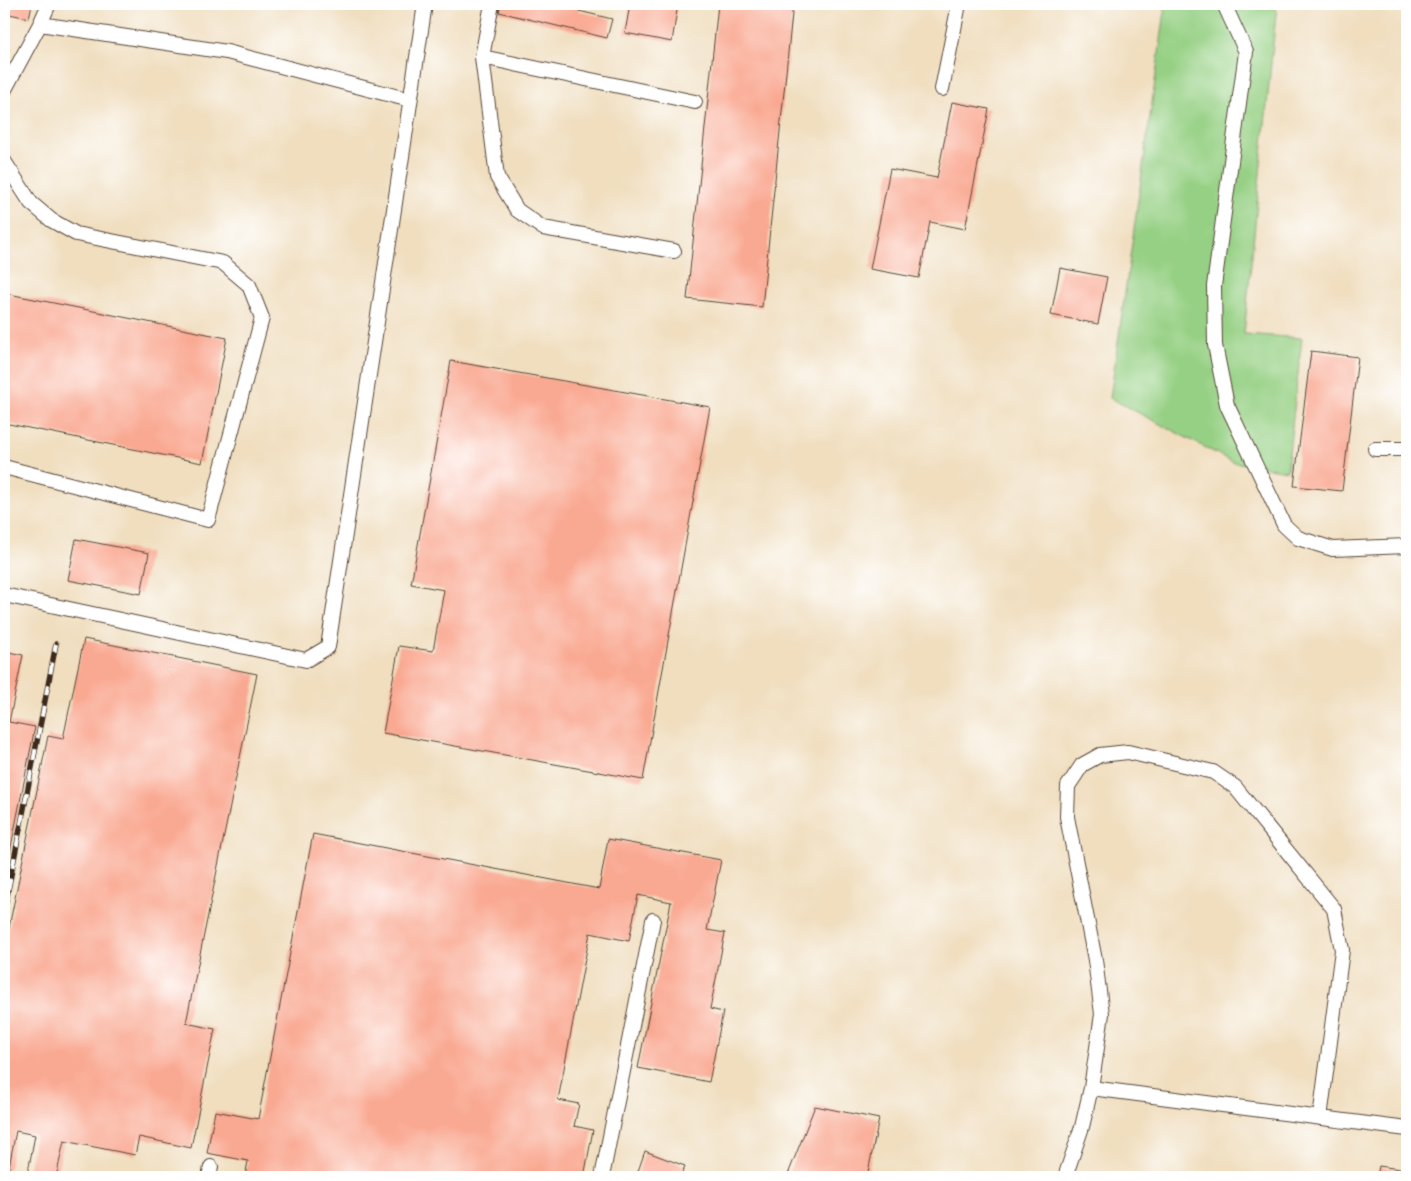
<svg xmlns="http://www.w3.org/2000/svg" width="1411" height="1181" font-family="'Balsamiq Sans',sans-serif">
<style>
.green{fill:#96d084;stroke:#687d51}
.building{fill:#f9a891}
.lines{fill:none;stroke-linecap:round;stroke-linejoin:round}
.service-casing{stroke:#564536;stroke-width:16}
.service{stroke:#fff;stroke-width:14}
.rail-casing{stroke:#3b2a1e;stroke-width:5.5}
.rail{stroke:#fff;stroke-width:4;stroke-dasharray:11;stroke-linecap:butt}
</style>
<rect width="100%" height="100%" fill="#fff"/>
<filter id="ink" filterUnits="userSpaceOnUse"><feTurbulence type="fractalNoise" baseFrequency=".02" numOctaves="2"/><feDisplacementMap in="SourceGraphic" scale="10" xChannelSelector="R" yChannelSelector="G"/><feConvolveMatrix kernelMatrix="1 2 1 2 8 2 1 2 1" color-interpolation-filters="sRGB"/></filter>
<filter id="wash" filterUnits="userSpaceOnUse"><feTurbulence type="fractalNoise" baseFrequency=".0096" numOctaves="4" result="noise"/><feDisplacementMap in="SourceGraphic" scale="20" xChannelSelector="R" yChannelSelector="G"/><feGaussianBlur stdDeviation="1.12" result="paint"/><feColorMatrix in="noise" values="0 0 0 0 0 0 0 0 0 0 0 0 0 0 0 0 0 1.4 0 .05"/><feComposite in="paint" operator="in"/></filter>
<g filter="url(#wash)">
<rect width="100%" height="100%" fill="#f0debf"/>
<!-- green -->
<path class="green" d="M 1166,4 L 1277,4 L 1244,334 L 1302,338 L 1287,471 L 1233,462 L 1110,398 Z"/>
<g id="blocks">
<!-- building -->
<path class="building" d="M 4,4 L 32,4 L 29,18 L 4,13 Z
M 501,4 L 581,4 L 579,11 L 612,19 L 607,38 L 499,12 Z
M 630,4 L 678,4 L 672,42 L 625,33 Z
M 718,4 L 793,4 L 762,307 L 687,299 Z
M 952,102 L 989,109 L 965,229 L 930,222 L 919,278 L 870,269 L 890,169 L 937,178 Z
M 1060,268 L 1107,277 L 1098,324 L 1051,315 Z
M 4,293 L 227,338 L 202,463 L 4,423 Z
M 1311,351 L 1358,357 L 1342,491 L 1294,486 Z
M 451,361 L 710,407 L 643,780 L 383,733 L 399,646 L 433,651 L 444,590 L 411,584 Z
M 76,539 L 149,553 L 141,594 L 68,580 Z
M 84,639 L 257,674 L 186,1023 L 215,1029 L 191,1148 L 139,1137 L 135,1155 L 64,1141 L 56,1177 L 27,1177 L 35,1135 L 16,1131 L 7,1177 L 4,1177 L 4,952 L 48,736 L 63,739 Z
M 4,651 L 23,655 L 9,722 L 35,727 L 5,877 Z
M 313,834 L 599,889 L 608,839 L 721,860 L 707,930 L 725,933 L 710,1009 L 723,1012 L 709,1082 L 638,1068 L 671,902 L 638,895 L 629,941 L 590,933 L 558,1100 L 579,1104 L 574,1126 L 593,1130 L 584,1177 L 245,1177 L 248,1161 L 207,1153 L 215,1111 L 258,1119 Z
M 815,1106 L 879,1119 L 867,1177 L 787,1177 Z
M 645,1151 L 685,1166 L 680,1177 L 636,1177 Z
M 1379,1166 L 1407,1170 L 1407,1177 L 1377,1177 Z"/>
</g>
</g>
<g filter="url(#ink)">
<use href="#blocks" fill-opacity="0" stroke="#564536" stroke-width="1"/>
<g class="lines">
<defs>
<path id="service" d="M 492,4 L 482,57 L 497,177 L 517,210 L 543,228 L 674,251
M 1224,4 L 1246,52 L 1214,286 L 1215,345 L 1227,405 L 1284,525 L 1298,538 L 1333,549 L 1407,546
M 40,24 L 227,52 L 410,100
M 482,57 L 695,102
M 942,89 L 959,4
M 4,91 L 40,24 L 49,4
M 4,161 L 31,203 L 51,220 L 76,234 L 223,263 L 249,285 L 262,318 L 208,520 L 4,467
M 1375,449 L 1407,449
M 4,595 L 306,660 L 328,647 L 425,4
M 1091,1088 L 1407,1129
M 209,1177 L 211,1167
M 602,1177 L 653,920
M 1065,1177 L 1082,1127 L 1091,1088 L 1102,1014 L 1095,960 L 1067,817 L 1068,786 L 1082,765 L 1100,755 L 1128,752 L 1213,772 L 1235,787 L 1334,909 L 1342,950 L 1320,1118"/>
</defs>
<!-- service casing -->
<use href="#service" class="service-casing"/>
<!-- service -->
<use href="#service" class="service"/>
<defs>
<path id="rail" d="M 4,911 L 56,644"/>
</defs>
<!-- rail casing -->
<use href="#rail" class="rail-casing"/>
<!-- rail -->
<use href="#rail" class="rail"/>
</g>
</g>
<!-- margin -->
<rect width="1411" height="1181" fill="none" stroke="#fff" stroke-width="20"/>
</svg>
